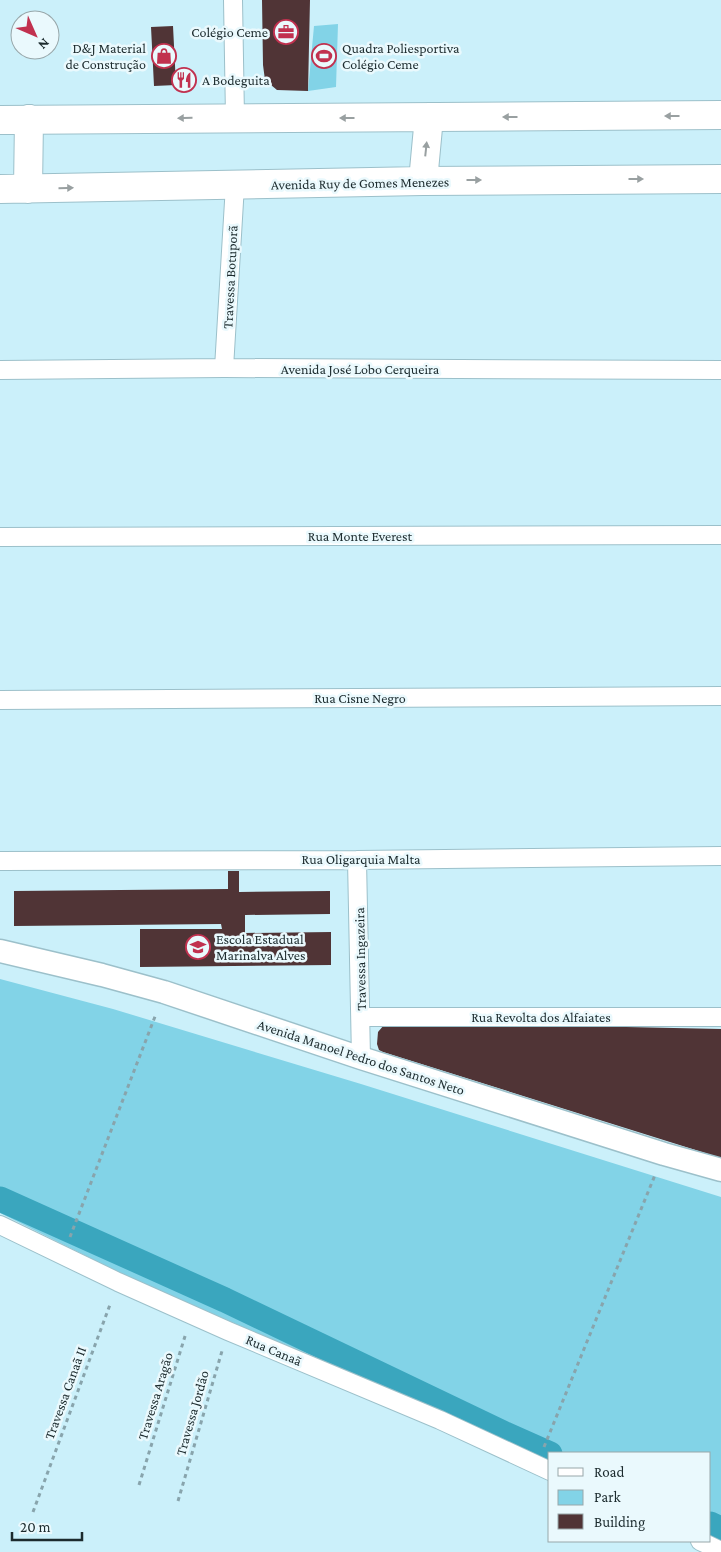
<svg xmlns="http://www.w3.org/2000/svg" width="721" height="1552" font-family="'Crimson Pro',serif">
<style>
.green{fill:#82d3e7}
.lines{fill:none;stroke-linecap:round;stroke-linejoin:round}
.canal{stroke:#3aa6be;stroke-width:25}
.building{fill:#503436}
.minor-casing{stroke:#9cc0ca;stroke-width:20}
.tertiary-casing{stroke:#9cc0ca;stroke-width:25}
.primary-casing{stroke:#9cc0ca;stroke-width:30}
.path{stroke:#88a4ac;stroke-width:3;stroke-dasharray:4 4;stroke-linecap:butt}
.minor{stroke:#fff;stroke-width:18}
.tertiary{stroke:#fff;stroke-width:22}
.primary{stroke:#fff;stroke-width:28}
.oneway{fill:#99a0a1}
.labels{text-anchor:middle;stroke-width:5;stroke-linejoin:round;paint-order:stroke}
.poi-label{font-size:14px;fill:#1c2b2e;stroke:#eaf9fd;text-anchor:start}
.street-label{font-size:14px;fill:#1c2b2e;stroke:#eaf9fd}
</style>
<rect width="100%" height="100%" fill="#cbf0fa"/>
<!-- green -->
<path class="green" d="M 338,24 L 336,87 L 308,91 L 314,26 Z
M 0,979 L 113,1009 L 361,1084 L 721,1197 L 721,1539 L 710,1534 L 710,1453 L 550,1453 L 550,1461 L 128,1277 L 0,1213 Z"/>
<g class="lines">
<!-- canal -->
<path class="canal" d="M 0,1199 L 225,1300 L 505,1434 L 550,1454
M 710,1524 L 721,1529"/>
</g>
<!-- building -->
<path class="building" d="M 262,0 L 310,0 L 308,91 L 277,90 L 265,80 L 263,65 Z
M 173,26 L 176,85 L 154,86 L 151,27 Z
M 228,871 L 239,871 L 239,892 L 330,891 L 330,914 L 245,915 L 245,933 L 331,932 L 331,965 L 140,967 L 140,929 L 222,929 L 221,924 L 14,926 L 14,891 L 228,889 Z
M 392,1022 L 721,1029 L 721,1158 L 383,1052 L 379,1050 L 377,1044 L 378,1032 L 384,1025 Z"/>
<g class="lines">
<defs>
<path id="minor" d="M 233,0 L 235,117
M 224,368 L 235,185
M 0,370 L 224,368 L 721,370
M 0,537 L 721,535
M 0,700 L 721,696
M 357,860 L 361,1058
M 0,861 L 357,860 L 721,856
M 361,1017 L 721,1017
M 0,1225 L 118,1282 L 228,1331 L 440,1420 L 550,1471
M 700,1541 L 721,1551"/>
<path id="tertiary" d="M 0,951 L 102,975 L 164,992 L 361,1058 L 664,1154 L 721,1170"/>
<path id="primary" d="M 0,120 L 721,115
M 423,181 L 429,117
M 0,189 L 423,181 L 721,179
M 28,189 L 29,119"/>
</defs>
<!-- minor casing -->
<use href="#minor" class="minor-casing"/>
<!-- tertiary casing -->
<use href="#tertiary" class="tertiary-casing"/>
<!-- primary casing -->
<use href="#primary" class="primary-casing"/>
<!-- path -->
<path class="path" d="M 70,1237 L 156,1014
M 544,1447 L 655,1175
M 139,1485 L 186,1333
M 178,1501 L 222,1351
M 33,1512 L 111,1302"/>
<!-- minor -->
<use href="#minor" class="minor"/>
<!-- tertiary -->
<use href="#tertiary" class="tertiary"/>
<!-- primary -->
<use href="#primary" class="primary"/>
</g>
<!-- one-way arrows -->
<defs><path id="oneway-solid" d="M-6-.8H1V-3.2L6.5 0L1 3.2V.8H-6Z" transform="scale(1.25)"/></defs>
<g class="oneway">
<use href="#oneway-solid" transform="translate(672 116) rotate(180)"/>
<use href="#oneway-solid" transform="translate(510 117) rotate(180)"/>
<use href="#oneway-solid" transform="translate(185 118) rotate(179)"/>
<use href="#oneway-solid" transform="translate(347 118) rotate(180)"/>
<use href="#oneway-solid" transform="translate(426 149) rotate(-84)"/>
<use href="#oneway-solid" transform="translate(636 179)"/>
<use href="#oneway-solid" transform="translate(474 180)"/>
<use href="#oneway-solid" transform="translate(66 188) rotate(-1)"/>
</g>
<!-- icons -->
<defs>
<symbol id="office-ring" viewBox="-11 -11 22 22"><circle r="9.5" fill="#eaf9fd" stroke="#c1314f" stroke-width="1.5"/><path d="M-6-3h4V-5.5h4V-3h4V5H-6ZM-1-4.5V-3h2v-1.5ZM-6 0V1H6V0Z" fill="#c1314f"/></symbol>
<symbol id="shop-ring" viewBox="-11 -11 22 22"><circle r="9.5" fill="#eaf9fd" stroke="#c1314f" stroke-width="1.5"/><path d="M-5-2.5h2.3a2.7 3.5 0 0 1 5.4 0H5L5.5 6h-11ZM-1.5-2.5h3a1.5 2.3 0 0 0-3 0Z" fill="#c1314f"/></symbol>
<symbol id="stadium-ring" viewBox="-11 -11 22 22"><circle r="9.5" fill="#eaf9fd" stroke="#c1314f" stroke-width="1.5"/><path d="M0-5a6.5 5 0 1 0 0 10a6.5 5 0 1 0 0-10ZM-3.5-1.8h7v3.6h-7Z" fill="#c1314f"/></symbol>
<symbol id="restaurant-ring" viewBox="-11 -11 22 22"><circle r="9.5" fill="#eaf9fd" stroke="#c1314f" stroke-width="1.5"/><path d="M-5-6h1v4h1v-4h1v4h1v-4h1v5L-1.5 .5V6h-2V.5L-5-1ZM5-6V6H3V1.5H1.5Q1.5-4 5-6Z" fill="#c1314f"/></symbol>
<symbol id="school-ring" viewBox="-11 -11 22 22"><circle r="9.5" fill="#eaf9fd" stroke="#c1314f" stroke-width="1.5"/><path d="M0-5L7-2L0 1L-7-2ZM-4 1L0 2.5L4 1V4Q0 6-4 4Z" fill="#c1314f"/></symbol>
</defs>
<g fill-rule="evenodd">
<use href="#office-ring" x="272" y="18" width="28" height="28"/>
<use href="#shop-ring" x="150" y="42" width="28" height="28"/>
<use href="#stadium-ring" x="310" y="42" width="28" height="28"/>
<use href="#restaurant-ring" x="170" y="66" width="28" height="28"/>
<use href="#school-ring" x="184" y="933" width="28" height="28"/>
</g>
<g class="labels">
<!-- poi labels -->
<g class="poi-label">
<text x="268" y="37" text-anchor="end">Colégio Ceme</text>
<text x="146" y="53" text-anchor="end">D&amp;J Material<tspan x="146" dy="16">de Construção</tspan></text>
<text x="342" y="53">Quadra Poliesportiva<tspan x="342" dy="16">Colégio Ceme</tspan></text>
<text x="202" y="85">A Bodeguita</text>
<text x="216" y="944">Escola Estadual<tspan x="216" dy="16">Marinalva Alves</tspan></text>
</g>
<!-- street labels -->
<g class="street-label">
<text transform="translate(360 183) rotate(-1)" y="5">Avenida Ruy de Gomes Menezes</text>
<text transform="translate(230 277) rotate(-87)" y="5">Travessa Botuporã</text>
<text x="360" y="374">Avenida José Lobo Cerqueira</text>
<text x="360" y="541">Rua Monte Everest</text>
<text x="360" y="703">Rua Cisne Negro</text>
<text x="361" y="864">Rua Oligarquia Malta</text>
<text transform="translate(360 959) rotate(-91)" y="5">Travessa Ingazeira</text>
<text x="541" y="1022">Rua Revolta dos Alfaiates</text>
<text transform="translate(361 1057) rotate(18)" y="5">Avenida Manoel Pedro dos Santos Neto</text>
<text transform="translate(274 1350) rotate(23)" y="5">Rua Canaã</text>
<text transform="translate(65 1393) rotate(-70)" y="5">Travessa Canaã II</text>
<text transform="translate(155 1396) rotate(-73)" y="5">Travessa Aragão</text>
<text transform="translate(192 1413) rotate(-74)" y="5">Travessa Jordão</text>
</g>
</g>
<!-- legend -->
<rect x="548" y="1452" width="162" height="90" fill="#eaf9fd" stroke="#98a7aa"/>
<rect x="558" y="1468" width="25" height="8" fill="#ffffff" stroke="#98a7aa"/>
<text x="594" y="1477" font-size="15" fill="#1c2b2e">Road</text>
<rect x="558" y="1490" width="25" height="15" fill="#82d3e7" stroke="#98a7aa"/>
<text x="594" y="1502" font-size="15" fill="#1c2b2e">Park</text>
<rect x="558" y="1514" width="25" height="15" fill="#503436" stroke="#98a7aa"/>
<text x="594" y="1527" font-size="15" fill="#1c2b2e">Building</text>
<!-- north arrow -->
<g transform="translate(35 35) rotate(135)"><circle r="24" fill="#eaf9fd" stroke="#98a7aa"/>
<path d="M0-4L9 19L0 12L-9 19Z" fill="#c1314f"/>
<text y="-8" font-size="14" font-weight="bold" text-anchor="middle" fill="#1c2b2e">N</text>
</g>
<!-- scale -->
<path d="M12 1532v8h70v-8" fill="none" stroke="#1c2b2e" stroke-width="2.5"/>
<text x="20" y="1532" font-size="15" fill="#1c2b2e" stroke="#eaf9fd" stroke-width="4" paint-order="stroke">20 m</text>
</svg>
